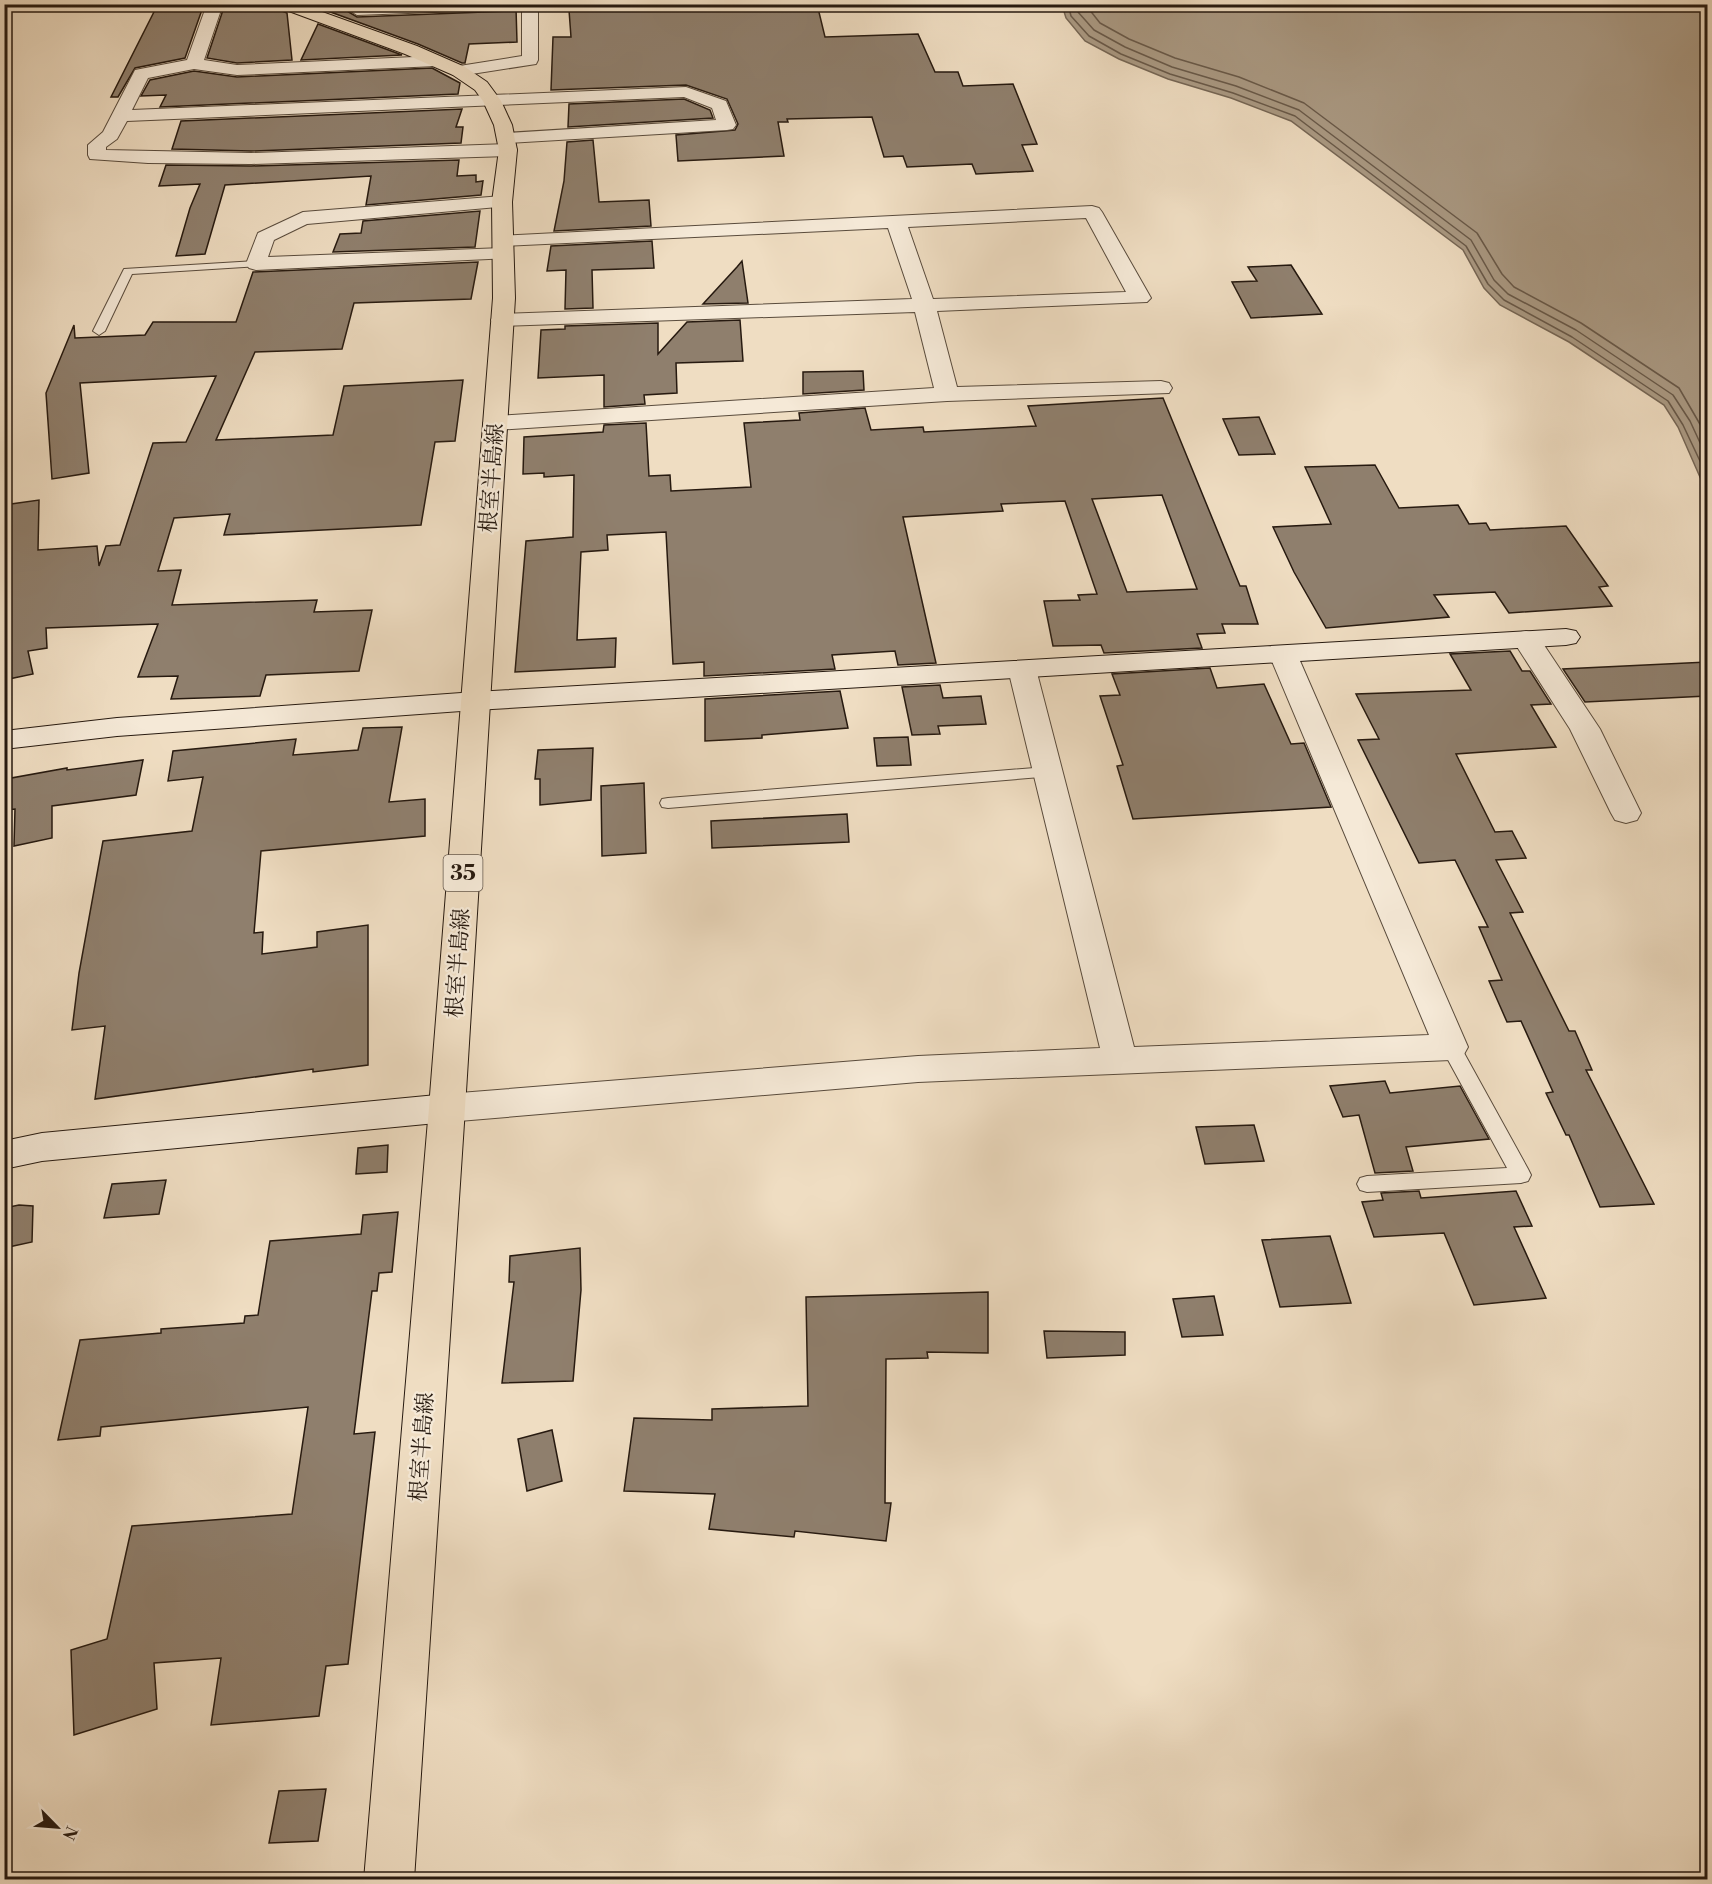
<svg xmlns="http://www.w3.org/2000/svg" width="1712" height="1884" font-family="'Libre Bodoni','Noto Serif JP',serif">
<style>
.water{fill:#ab9b85;stroke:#766756;stroke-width:1.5}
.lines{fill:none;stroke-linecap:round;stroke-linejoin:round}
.shore{stroke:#695a4a;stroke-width:1.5}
.building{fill:#8f7f6d;stroke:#271a10;stroke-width:1.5;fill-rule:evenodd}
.lane-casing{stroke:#594b3c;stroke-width:2}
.street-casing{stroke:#594b3c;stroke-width:2}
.secondary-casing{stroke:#271a10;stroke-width:2}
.primary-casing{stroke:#271a10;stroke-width:2}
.lane{fill:#f5e9d7;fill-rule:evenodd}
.street{fill:#f5e9d7;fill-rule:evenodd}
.secondary{fill:#f5e9d7;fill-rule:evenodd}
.primary{fill:#efddc2;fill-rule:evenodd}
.labels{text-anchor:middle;stroke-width:4.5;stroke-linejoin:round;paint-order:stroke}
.shield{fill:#f5e9d7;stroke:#65584c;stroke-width:1.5}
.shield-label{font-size:21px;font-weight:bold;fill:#271a10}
.street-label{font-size:22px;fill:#271a10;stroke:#f5e9d7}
</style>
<rect width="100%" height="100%" fill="#efddc2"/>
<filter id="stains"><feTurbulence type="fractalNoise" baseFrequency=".00333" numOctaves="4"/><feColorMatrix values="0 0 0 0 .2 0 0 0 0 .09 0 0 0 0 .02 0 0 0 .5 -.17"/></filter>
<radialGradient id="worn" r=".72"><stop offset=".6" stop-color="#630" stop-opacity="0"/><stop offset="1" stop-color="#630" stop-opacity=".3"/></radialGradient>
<!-- water -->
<path class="water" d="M 1062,5 L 1707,5 L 1707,493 L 1678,427 L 1664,405 L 1569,342 L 1500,305 L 1484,288 L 1463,250 L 1291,121 L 1231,98 L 1168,79 L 1119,59 L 1085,41 L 1066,18 Z"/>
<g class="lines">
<!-- shore -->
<path class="shore" d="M 1068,4 L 1071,16 L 1089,36 L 1121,54 L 1170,74 L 1233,93 L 1295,116 L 1466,246 L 1488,284 L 1504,300 L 1572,337 L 1668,401 L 1683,425 L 1708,478
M 1076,4 L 1078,12 L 1094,30 L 1125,47 L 1172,67 L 1236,86 L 1299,110 L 1471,240 L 1494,280 L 1508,294 L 1576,330 L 1673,395 L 1690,421 L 1708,460
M 1085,4 L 1100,23 L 1129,39 L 1175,58 L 1239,77 L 1304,103 L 1477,233 L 1502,274 L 1514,287 L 1581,323 L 1679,388 L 1708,438"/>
</g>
<!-- building -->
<path class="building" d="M 158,4 L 204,4 L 185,58 L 135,68 L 118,97 L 111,97 Z
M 225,4 L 274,4 L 277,9 L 287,13 L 292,60 L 237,63 L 207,58 Z
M 328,4 L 354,4 L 347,11 L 357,17 L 510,11 L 516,8 L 517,42 L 469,44 L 465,63 L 462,63 L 418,44 L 325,10 Z
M 717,4 L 817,4 L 825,37 L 918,34 L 935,72 L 958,72 L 963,86 L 1013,84 L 1037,144 L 1022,145 L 1033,171 L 976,174 L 972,164 L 907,167 L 903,156 L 884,157 L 872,117 L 787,119 L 788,122 L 778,122 L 784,156 L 678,161 L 676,135 L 735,130 L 738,124 L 727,99 L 686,85 L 551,90 L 553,37 L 571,37 L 569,10 Z
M 318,24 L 402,55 L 301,60 Z
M 432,68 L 460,83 L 458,94 L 160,107 L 166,95 L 141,96 L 150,80 L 194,71 L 237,77 Z
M 684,99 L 710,110 L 713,118 L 568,127 L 569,104 Z
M 462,109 L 456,127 L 463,127 L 461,143 L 251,151 L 172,149 L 181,121 Z
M 593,140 L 599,202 L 649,200 L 651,226 L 554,231 L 564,181 L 567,142 Z
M 459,160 L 457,176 L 476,175 L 476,182 L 483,181 L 481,195 L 366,205 L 371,176 L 225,185 L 205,254 L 176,256 L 190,208 L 200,184 L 159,186 L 166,165 L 251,166 Z
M 480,211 L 475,247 L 333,252 L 340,234 L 361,233 L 363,221 Z
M 652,241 L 654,268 L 592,270 L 593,308 L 565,309 L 566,270 L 547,271 L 551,246 Z
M 742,261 L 748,303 L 703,304 L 737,267 Z
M 478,262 L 471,299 L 354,303 L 342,349 L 255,352 L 216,440 L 333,435 L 344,386 L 463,380 L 455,441 L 435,442 L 421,525 L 224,535 L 230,514 L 174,518 L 158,571 L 181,570 L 172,605 L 317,600 L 314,612 L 372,610 L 359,671 L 266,675 L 260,696 L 171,699 L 178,676 L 138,677 L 158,624 L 46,628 L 47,648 L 28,651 L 33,674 L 4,680 L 4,505 L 39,500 L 38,550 L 97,546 L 99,566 L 106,546 L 120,545 L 153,443 L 186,442 L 216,376 L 80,383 L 89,473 L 52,479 L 46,393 L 74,325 L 75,338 L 145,335 L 153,322 L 236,322 L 253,272 Z
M 1291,265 L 1322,314 L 1251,318 L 1232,282 L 1257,281 L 1248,267 Z
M 740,320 L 743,361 L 676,363 L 677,393 L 644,395 L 645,404 L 604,407 L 604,375 L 538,378 L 541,330 L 565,329 L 565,326 L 658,323 L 658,354 L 687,322 Z
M 863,371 L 864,390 L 803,394 L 803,372 Z
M 1163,398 L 1240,586 L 1246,586 L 1258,624 L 1222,624 L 1225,633 L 1197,634 L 1202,648 L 1104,653 L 1101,645 L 1053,646 L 1044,601 L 1080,600 L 1078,595 L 1097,594 L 1065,501 L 1001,504 L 1003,511 L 903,517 L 936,663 L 898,665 L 895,651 L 832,655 L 835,669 L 704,676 L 704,662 L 673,664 L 666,532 L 607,535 L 608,550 L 581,552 L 577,640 L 616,638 L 615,667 L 515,672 L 526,541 L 573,537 L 574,475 L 544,477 L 544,473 L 523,474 L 524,437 L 603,432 L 604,425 L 646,423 L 649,476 L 670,475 L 671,491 L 751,487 L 744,423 L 800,420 L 799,413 L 865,408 L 871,430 L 923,427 L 924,432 L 1036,426 L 1028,406 ZM 1162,495 L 1197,589 L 1127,592 L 1092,499 Z
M 1259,417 L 1275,454 L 1239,455 L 1223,419 Z
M 1375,465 L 1399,508 L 1458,505 L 1469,524 L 1486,523 L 1490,530 L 1566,526 L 1608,586 L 1599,587 L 1612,606 L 1509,613 L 1495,592 L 1434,595 L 1449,617 L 1326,628 L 1294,572 L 1273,527 L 1331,524 L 1305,467 Z
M 1510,651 L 1522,671 L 1530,671 L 1551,704 L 1531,705 L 1556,747 L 1456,754 L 1495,832 L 1512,831 L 1526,858 L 1496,860 L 1523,912 L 1510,913 L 1569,1031 L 1575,1031 L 1592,1070 L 1586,1070 L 1654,1204 L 1600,1207 L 1569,1135 L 1566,1135 L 1546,1093 L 1553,1092 L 1521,1021 L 1507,1022 L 1489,981 L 1502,980 L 1479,927 L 1488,927 L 1455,860 L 1419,863 L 1358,740 L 1379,739 L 1356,694 L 1471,690 L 1450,654 Z
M 1707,662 L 1707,696 L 1585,702 L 1563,669 Z
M 1210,668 L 1217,688 L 1264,684 L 1291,744 L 1304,743 L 1331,807 L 1133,819 L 1117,766 L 1123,765 L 1100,696 L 1120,695 L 1112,674 Z
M 940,685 L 943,698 L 981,696 L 986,724 L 938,726 L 940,734 L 912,735 L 902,687 Z
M 840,691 L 848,728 L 762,735 L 762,738 L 705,741 L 705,699 Z
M 402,727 L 389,802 L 425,799 L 425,836 L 261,851 L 254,933 L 263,932 L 262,954 L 317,947 L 317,932 L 368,925 L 368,1065 L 313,1072 L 313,1069 L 95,1099 L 105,1026 L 72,1030 L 79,973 L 103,841 L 192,831 L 203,777 L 168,781 L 173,751 L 296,739 L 293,755 L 358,750 L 363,728 Z
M 908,737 L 911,765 L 877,766 L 874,738 Z
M 593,748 L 591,800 L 540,805 L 540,779 L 535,779 L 538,750 Z
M 143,760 L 136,795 L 52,806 L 52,838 L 14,846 L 15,809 L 6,810 L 6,779 L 67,768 L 67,770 Z
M 644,783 L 646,853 L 602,856 L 601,786 Z
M 847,814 L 849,842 L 712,848 L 711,821 Z
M 1385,1081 L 1390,1093 L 1460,1086 L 1489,1139 L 1406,1147 L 1413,1171 L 1375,1173 L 1359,1115 L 1343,1117 L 1330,1086 Z
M 1254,1125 L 1264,1161 L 1205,1164 L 1196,1127 Z
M 388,1145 L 387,1172 L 356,1174 L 358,1148 Z
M 166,1180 L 159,1214 L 104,1218 L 112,1184 Z
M 1419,1191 L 1421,1198 L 1516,1191 L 1532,1226 L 1514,1227 L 1546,1298 L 1474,1305 L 1444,1233 L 1374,1237 L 1362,1202 L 1383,1200 L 1381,1193 Z
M 19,1205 L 33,1206 L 32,1242 L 4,1248 L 4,1208 Z
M 398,1212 L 392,1272 L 379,1273 L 377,1291 L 372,1291 L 354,1434 L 375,1432 L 348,1664 L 326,1666 L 319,1716 L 211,1725 L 221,1658 L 154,1663 L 157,1709 L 74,1735 L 71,1650 L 107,1639 L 132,1526 L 292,1514 L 308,1407 L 101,1427 L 100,1436 L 58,1440 L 80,1340 L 161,1333 L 161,1329 L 244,1323 L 245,1316 L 258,1315 L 270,1241 L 361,1234 L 363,1215 Z
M 1330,1236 L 1351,1303 L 1280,1307 L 1262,1240 Z
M 580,1248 L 581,1290 L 573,1381 L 502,1383 L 514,1282 L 509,1282 L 510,1256 Z
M 988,1292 L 988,1353 L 927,1352 L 928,1358 L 886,1359 L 885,1503 L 891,1503 L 886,1541 L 795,1531 L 794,1537 L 709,1529 L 715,1494 L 624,1491 L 634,1418 L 712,1420 L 712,1409 L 808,1406 L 806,1297 Z
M 1214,1296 L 1223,1335 L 1182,1337 L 1173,1299 Z
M 1044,1331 L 1125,1332 L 1125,1355 L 1047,1358 Z
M 552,1430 L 562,1481 L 527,1491 L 518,1439 Z
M 326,1789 L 318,1841 L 269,1843 L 279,1791 Z"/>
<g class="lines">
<defs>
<path id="lane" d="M 256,261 L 262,264 L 260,266 L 132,274 L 105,331 L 99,335 L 93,331 L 124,269 Z
M 1047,767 L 1055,772 L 1053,776 L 668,808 L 662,807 L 660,803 L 662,799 L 668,798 Z
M 1451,1040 L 1458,1042 L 1528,1169 L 1531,1175 L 1528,1181 L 1521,1183 L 1367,1192 L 1360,1190 L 1357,1184 L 1360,1178 L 1367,1176 L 1507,1168 L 1441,1047 L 1444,1042 Z"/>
<path id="street" d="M 207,4 L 223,4 L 204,60 L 237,65 L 436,56 L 444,61 L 436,66 L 237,75 L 194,69 L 148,78 L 132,110 L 686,87 L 726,101 L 736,125 L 733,129 L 727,130 L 506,143 L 500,142 L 497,138 L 500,134 L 506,133 L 716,120 L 712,108 L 684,97 L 127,121 L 117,139 L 106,147 L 106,150 L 251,153 L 508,144 L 515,146 L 517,150 L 515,154 L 508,156 L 251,164 L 148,163 L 90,159 L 88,155 L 88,145 L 103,132 L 135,70 L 187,60 Z
M 518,4 L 510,9 L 357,15 L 349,10 L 357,5 L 375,4 Z
M 522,4 L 538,4 L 538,60 L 536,64 L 459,76 L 453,75 L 450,71 L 453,67 L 522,56 Z
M 502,196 L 509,198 L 512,202 L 509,206 L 307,224 L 274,240 L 268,257 L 503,248 L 510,250 L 513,254 L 510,258 L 256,270 L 249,268 L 246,264 L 258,233 L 303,212 Z
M 1092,206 L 1099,208 L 1102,212 L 1151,298 L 1147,302 L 937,311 L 957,387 L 1161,381 L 1169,383 L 1172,388 L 1169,393 L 947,401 L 495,430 L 487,428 L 483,423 L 487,418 L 495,416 L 934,388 L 915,312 L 502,326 L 494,325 L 491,320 L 494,315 L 502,314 L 912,299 L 888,228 L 503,246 L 496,244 L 493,240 L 496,236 ZM 1086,218 L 1126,292 L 933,299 L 908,227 Z
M 1526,631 L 1536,633 L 1600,729 L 1641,813 L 1637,820 L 1626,823 L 1615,820 L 1611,813 L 1570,729 L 1512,639 L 1516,633 Z
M 1283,646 L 1293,648 L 1297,654 L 1468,1047 L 1463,1056 L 1451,1060 L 918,1082 L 447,1122 L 434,1118 L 429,1108 L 434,1098 L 447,1094 L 918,1056 L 1100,1048 L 1008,669 L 1012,663 L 1022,661 L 1032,663 L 1036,669 L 1134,1047 L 1429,1035 L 1269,654 L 1273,648 Z"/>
<path id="secondary" d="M 1566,629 L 1576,631 L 1580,637 L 1576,643 L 1566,645 L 475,710 L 117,736 L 4,749 L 4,731 L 117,718 L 475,692 Z
M 447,1094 L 460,1098 L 465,1108 L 460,1118 L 447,1122 L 42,1161 L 4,1169 L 4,1141 L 42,1133 Z"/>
<path id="primary" d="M 276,4 L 300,4 L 417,46 L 465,67 L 487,82 L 501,101 L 512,125 L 517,150 L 512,202 L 515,298 L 465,1108 L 414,1880 L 364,1880 L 429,1108 L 493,298 L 492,202 L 499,150 L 494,125 L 483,101 L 475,90 L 453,75 L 405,54 L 278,7 Z"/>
</defs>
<!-- lane casing -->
<use href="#lane" class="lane-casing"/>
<!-- street casing -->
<use href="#street" class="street-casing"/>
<!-- secondary casing -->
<use href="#secondary" class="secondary-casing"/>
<!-- primary casing -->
<use href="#primary" class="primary-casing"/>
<!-- lane -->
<use href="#lane" class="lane"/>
<!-- street -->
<use href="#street" class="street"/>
<!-- secondary -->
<use href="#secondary" class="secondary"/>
<!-- primary -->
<use href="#primary" class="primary"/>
</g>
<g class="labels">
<!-- shield labels -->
<rect class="shield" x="443.5" y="855" width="39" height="36" rx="4.5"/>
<g class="shield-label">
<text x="463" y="880">35</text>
</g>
<!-- street labels -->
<g class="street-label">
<text transform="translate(491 478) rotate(-86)" y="8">根室半島線</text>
<text transform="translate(457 963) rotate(-86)" y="8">根室半島線</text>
<text transform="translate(421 1447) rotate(-86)" y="8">根室半島線</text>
</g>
</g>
<!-- margin -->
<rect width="1712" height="1884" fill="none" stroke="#efddc2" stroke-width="24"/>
<rect x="6" y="6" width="1700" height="1872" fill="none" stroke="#271a10" stroke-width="3"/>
<rect x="12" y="12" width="1688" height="1860" fill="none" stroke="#271a10" stroke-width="1.5"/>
<!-- north arrow -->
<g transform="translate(57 1827) rotate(115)" stroke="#f5e9d7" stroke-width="4.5" paint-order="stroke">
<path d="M0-4.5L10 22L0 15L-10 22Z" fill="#271a10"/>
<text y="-9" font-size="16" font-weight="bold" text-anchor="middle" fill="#271a10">N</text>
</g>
<rect width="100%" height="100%" filter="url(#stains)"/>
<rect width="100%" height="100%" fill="url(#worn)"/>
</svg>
